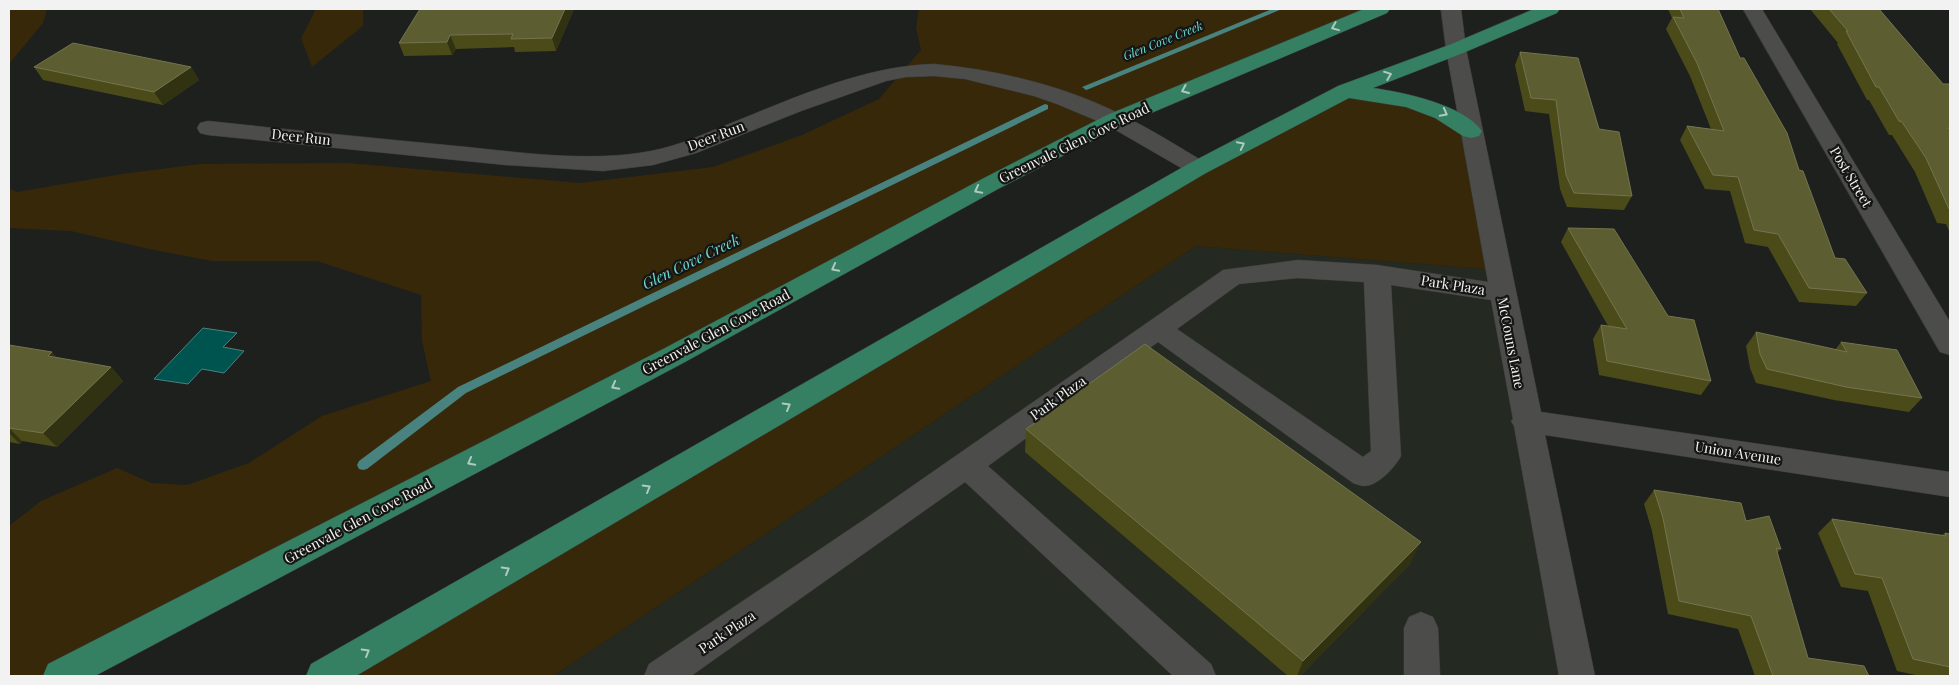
<svg xmlns="http://www.w3.org/2000/svg" width="1959" height="685" font-family="'Playfair Display',serif">
<style>
.built{fill:#242921}
.green{fill:#372809}
.water{fill:#005450;stroke:#488380}
.lines{fill:none;stroke-linecap:round;stroke-linejoin:round}
.stream{fill:#488380;fill-rule:evenodd}
.minor-casing{stroke:#3b3c3b;stroke-width:1}
.major-casing{stroke:#3b3c3b;stroke-width:1}
.minor{fill:#4c4d4b;fill-rule:evenodd}
.major{fill:#357f63;fill-rule:evenodd}
.wall{fill:#4b4b1a}
.shaded-wall{fill:#313212}
.building{fill:#5c5d31;stroke:#74744f}
.oneway{stroke:#afcabf}
.labels{text-anchor:middle;stroke-width:4.5;stroke-linejoin:round;paint-order:stroke}
.far-water-label{font-size:12px;font-style:italic;fill:#6fdad3;stroke:#151614}
.street-label{font-size:14px;fill:#f1f2f1;stroke:#151614}
.water-label{font-size:15px;font-style:italic;fill:#6fdad3;stroke:#151614}
</style>
<rect width="100%" height="100%" fill="#1e201e"/>
<!-- built -->
<path class="built" d="M 1196,246 L 1498,270 L 1577,676 L 553,676 Z"/>
<!-- green -->
<path class="green" d="M 9,9 L 47,9 L 43,23 L 9,64 Z
M 316,9 L 363,9 L 363,26 L 312,67 L 301,38 Z
M 919,9 L 1380,9 L 1226,72 L 74,661 L 41,676 L 9,676 L 9,526 L 41,501 L 117,468 L 151,483 L 187,485 L 249,463 L 322,416 L 431,381 L 422,341 L 421,295 L 317,261 L 212,261 L 149,249 L 71,231 L 9,228 L 9,188 L 17,192 L 122,174 L 200,164 L 347,163 L 580,183 L 713,167 L 802,135 L 879,99 L 921,50 L 916,28 Z
M 1346,91 L 1382,97 L 1470,125 L 1498,270 L 1196,246 L 553,676 L 323,676 L 834,379 Z"/>
<!-- water -->
<path class="water" d="M 203,328 L 237,333 L 223,347 L 244,351 L 224,373 L 202,369 L 188,384 L 154,379 Z"/>
<g class="lines">
<!-- stream -->
<path class="stream" d="M 1272,9 L 1282,9 L 1089,89 L 1086,90 L 1082,87 Z
M 1045,104 L 1048,105 L 1048,109 L 466,393 L 367,469 L 363,470 L 359,469 L 357,465 L 359,461 L 458,387 Z"/>
<defs>
<path id="minor" d="M 1441,9 L 1461,9 L 1466,49 L 1541,412 L 1950,472 L 1950,497 L 1545,435 L 1595,676 L 1559,676 L 1514,426 L 1511,421 L 1513,419 L 1491,300 L 1391,285 L 1401,456 C 1395,467 1379,485 1365,486 C 1361,486 1356,484 1353,483 L 1158,342 L 988,466 L 1211,664 L 1216,676 L 1173,676 L 965,482 L 691,676 L 644,676 L 649,664 L 865,519 L 1223,270 L 1298,260 L 1377,265 L 1488,282 L 1446,49 ZM 1298,278 L 1364,282 L 1371,451 L 1363,457 L 1177,329 L 1239,284 Z
M 1743,9 L 1762,9 L 1950,322 L 1950,355 L 1940,352 Z
M 934,64 C 998,70 1066,86 1124,116 C 1152,130 1179,147 1206,163 L 1210,168 L 1206,173 L 1198,175 L 1190,173 L 1107,125 L 1057,104 L 1034,96 L 965,79 L 934,76 L 906,77 L 886,81 L 801,111 L 696,153 L 653,165 L 603,171 L 506,165 L 208,135 L 200,133 L 197,128 L 200,123 L 208,121 C 291,130 373,138 456,146 C 518,152 589,163 651,151 C 678,146 704,134 729,124 C 794,98 863,66 934,64 Z
M 1421,612 L 1433,617 L 1438,628 L 1440,676 L 1404,676 L 1404,628 L 1409,617 Z"/>
<path id="major" d="M 1364,9 L 1390,9 L 1387,13 L 1123,125 L 998,189 L 685,362 L 95,676 L 43,676 L 48,664 L 665,348 L 982,179 L 1107,115 Z
M 1534,9 L 1560,9 L 1557,13 L 1463,53 L 1373,88 C 1403,92 1464,105 1482,131 L 1479,136 L 1471,138 L 1463,136 L 1435,118 L 1406,107 L 1349,98 L 1206,173 L 356,676 L 306,676 L 311,664 L 1190,163 L 1338,86 L 1449,45 Z"/>
</defs>
<!-- minor casing -->
<use href="#minor" class="minor-casing"/>
<!-- major casing -->
<use href="#major" class="major-casing"/>
<!-- minor -->
<use href="#minor" class="minor"/>
<!-- major -->
<use href="#major" class="major"/>
</g>
<!-- wall -->
<path class="wall" d="M 574,9 L 556,51 L 515,52 L 514,47 L 456,49 L 452,55 L 404,56 L 399,43 Z
M 1668,9 L 1718,9 L 1740,58 L 1799,170 L 1835,258 L 1867,293 L 1856,306 L 1799,302 L 1768,247 L 1745,243 L 1730,191 L 1705,189 L 1680,140 L 1687,126 L 1711,129 L 1690,76 L 1666,29 L 1672,18 Z
M 1810,9 L 1879,9 L 1943,84 L 1950,86 L 1950,233 L 1946,224 L 1937,223 L 1915,172 L 1892,135 L 1889,135 L 1869,100 L 1867,100 L 1837,44 L 1838,43 Z
M 1520,52 L 1599,129 L 1632,196 L 1624,210 L 1567,207 L 1560,189 L 1549,114 L 1525,111 L 1515,65 Z
M 34,67 L 191,67 L 199,80 L 163,105 L 43,80 Z
M 1568,228 L 1668,316 L 1711,381 L 1701,395 L 1599,375 L 1593,339 L 1601,325 L 1608,326 L 1561,242 Z
M 1756,332 L 1835,350 L 1841,342 L 1922,398 L 1909,412 L 1834,400 L 1756,383 L 1750,368 L 1746,346 Z
M 9,345 L 58,358 L 111,367 L 123,381 L 57,447 L 22,441 L 20,444 L 9,442 Z
M 1026,429 L 1410,564 L 1300,676 L 1288,676 L 1025,452 Z
M 1654,490 L 1746,521 L 1781,549 L 1777,553 L 1808,658 L 1869,676 L 1755,676 L 1738,629 L 1668,614 L 1652,531 L 1644,504 Z
M 1832,519 L 1942,535 L 1945,533 L 1950,534 L 1950,676 L 1920,676 L 1897,671 L 1868,591 L 1841,587 L 1818,533 Z"/>
<!-- shaded-wall -->
<path class="shaded-wall" d="M 565,9 L 574,9 L 556,51 L 552,38 Z
M 450,35 L 456,49 L 452,55 L 447,42 Z
M 191,67 L 199,80 L 163,105 L 154,92 Z
M 52,352 L 65,366 L 48,356 Z
M 111,367 L 123,381 L 57,447 L 43,433 Z
M 9,428 L 22,441 L 20,444 L 9,433 Z
M 1421,542 L 1410,564 L 1300,676 L 1297,676 L 1303,661 Z"/>
<!-- building -->
<path class="building" d="M 420,9 L 565,9 L 552,38 L 511,39 L 513,34 L 450,35 L 447,42 L 399,43 Z
M 1680,9 L 1718,9 L 1740,58 L 1744,58 L 1787,133 L 1799,170 L 1803,171 L 1835,258 L 1845,259 L 1867,293 L 1809,288 L 1778,234 L 1754,230 L 1738,177 L 1713,175 L 1687,126 L 1724,131 L 1697,63 L 1673,17 L 1684,18 Z
M 1829,9 L 1879,9 L 1943,84 L 1949,84 L 1950,86 L 1950,128 L 1948,128 L 1950,130 L 1950,209 L 1949,209 L 1926,158 L 1902,122 L 1899,121 L 1879,87 L 1876,87 L 1846,31 L 1848,31 Z
M 73,43 L 191,67 L 154,92 L 34,67 Z
M 1520,52 L 1578,58 L 1599,129 L 1619,132 L 1632,196 L 1574,193 L 1566,175 L 1556,100 L 1531,98 Z
M 1568,228 L 1614,229 L 1668,316 L 1694,320 L 1711,381 L 1607,361 L 1601,325 L 1627,329 Z
M 1756,332 L 1847,352 L 1841,342 L 1897,350 L 1922,398 L 1846,387 L 1767,369 L 1760,354 Z
M 1145,344 L 1421,542 L 1303,661 L 1026,429 Z
M 9,345 L 52,352 L 48,356 L 111,367 L 43,433 L 9,428 Z
M 1654,490 L 1741,503 L 1746,521 L 1769,516 L 1781,549 L 1776,548 L 1808,658 L 1864,666 L 1869,676 L 1773,676 L 1751,616 L 1679,601 L 1663,518 Z
M 1832,519 L 1946,536 L 1945,533 L 1950,534 L 1950,667 L 1913,659 L 1882,578 L 1855,574 Z"/>
<!-- one-way arrows -->
<defs><path id="oneway-chevron" d="M-2-3.5L2.5 0L-2 3.5" fill="none" stroke-width="1.6" stroke-linecap="round" stroke-linejoin="round" transform="scale(1.25)"/></defs>
<g class="oneway">
<use href="#oneway-chevron" transform="translate(1335 27) rotate(158)"/>
<use href="#oneway-chevron" transform="translate(1388 75) rotate(-21)"/>
<use href="#oneway-chevron" transform="translate(1185 90) rotate(157)"/>
<use href="#oneway-chevron" transform="translate(1444 113) rotate(28)"/>
<use href="#oneway-chevron" transform="translate(1241 145) rotate(-27)"/>
<use href="#oneway-chevron" transform="translate(978 190) rotate(152)"/>
<use href="#oneway-chevron" transform="translate(835 268) rotate(152)"/>
<use href="#oneway-chevron" transform="translate(615 386) rotate(152)"/>
<use href="#oneway-chevron" transform="translate(787 406) rotate(-30)"/>
<use href="#oneway-chevron" transform="translate(471 462) rotate(152)"/>
<use href="#oneway-chevron" transform="translate(647 488) rotate(-30)"/>
<use href="#oneway-chevron" transform="translate(506 570) rotate(-30)"/>
<use href="#oneway-chevron" transform="translate(366 652) rotate(-30)"/>
</g>
<g class="labels">
<!-- far-water labels -->
<g class="far-water-label">
<text transform="translate(1163 41) rotate(-22)" y="4">Glen Cove Creek</text>
</g>
<!-- street labels -->
<g class="street-label">
<text transform="translate(716 136) rotate(-21)" y="5">Deer Run</text>
<text transform="translate(301 137) rotate(6)" y="5">Deer Run</text>
<text transform="translate(1074 143) rotate(-26)" y="5">Greenvale Glen Cove Road</text>
<text transform="translate(1851 177) rotate(59)" y="5">Post Street</text>
<text transform="translate(1453 285) rotate(9)" y="5">Park Plaza</text>
<text transform="translate(716 332) rotate(-28)" y="5">Greenvale Glen Cove Road</text>
<text transform="translate(1511 343) rotate(79)" y="5">McCouns Lane</text>
<text transform="translate(1058 398) rotate(-36)" y="5">Park Plaza</text>
<text transform="translate(1738 453) rotate(9)" y="5">Union Avenue</text>
<text transform="translate(358 521) rotate(-28)" y="5">Greenvale Glen Cove Road</text>
<text transform="translate(727 632) rotate(-34)" y="5">Park Plaza</text>
</g>
<!-- water labels -->
<g class="water-label">
<text transform="translate(691 262) rotate(-26)" y="5">Glen Cove Creek</text>
</g>
</g>
<!-- border -->
<rect width="1959" height="685" fill="none" stroke="#f1f2f1" stroke-width="20"/>
</svg>
